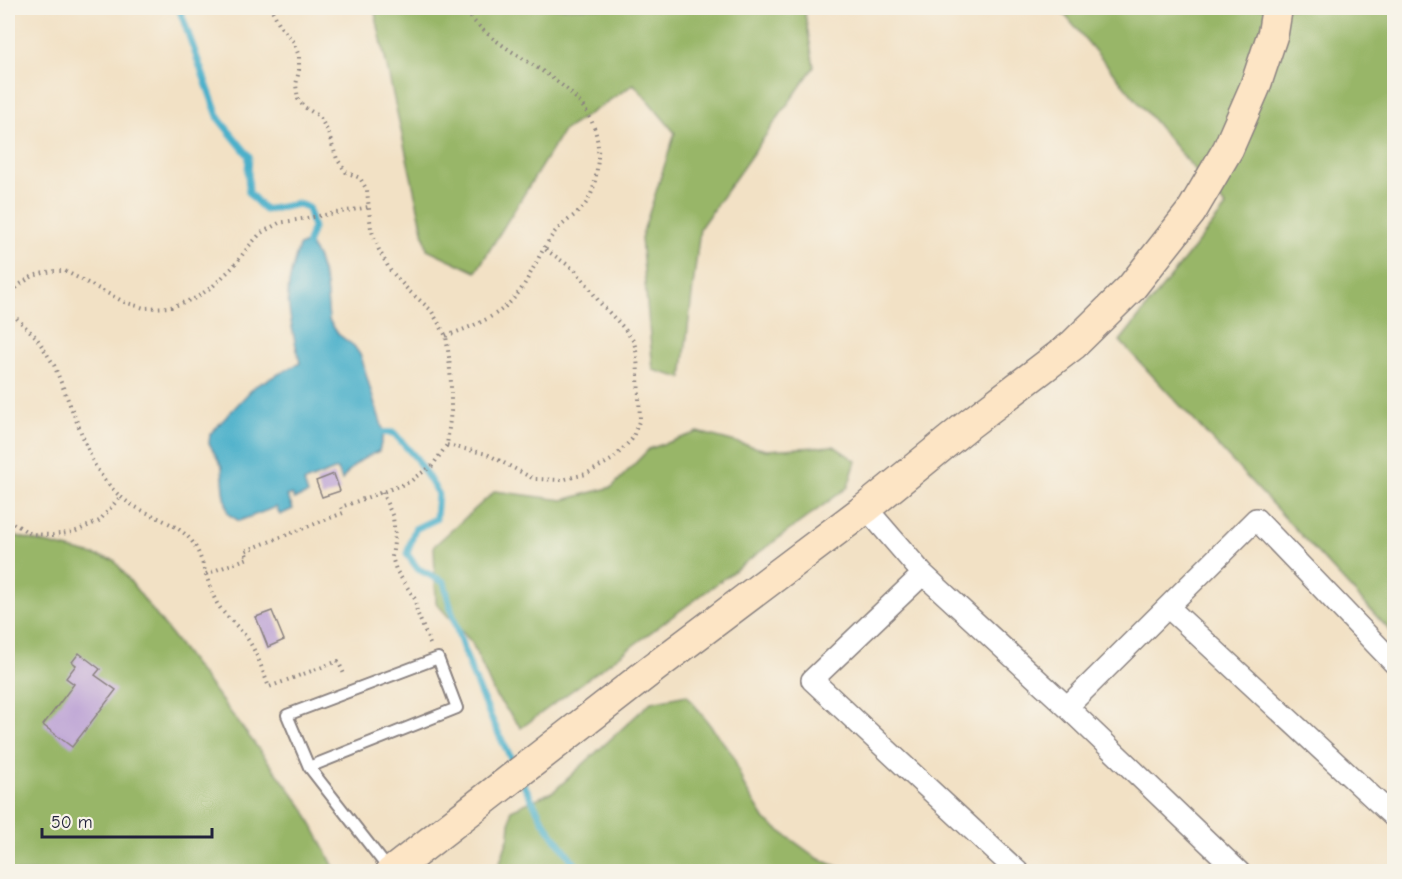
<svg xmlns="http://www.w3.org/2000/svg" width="1402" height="879" font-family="'Comic Neue',sans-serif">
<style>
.forest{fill:#98b668;stroke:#5d6c52;stroke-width:1.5}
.water{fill:#4bb0ca;stroke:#366982;stroke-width:1.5}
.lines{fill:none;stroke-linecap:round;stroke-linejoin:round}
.stream{stroke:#4bb0ca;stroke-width:7}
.building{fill:#c0a7d6}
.lane-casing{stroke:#8a8280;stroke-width:14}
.street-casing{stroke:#8a8280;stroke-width:24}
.secondary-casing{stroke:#8a8280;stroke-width:33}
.path{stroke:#8a8280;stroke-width:4;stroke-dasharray:1.5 4.5;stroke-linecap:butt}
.lane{stroke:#fff;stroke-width:10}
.street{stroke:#fff;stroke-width:21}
.secondary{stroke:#fde5c5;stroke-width:30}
</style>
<rect width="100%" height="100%" fill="#f7f3e8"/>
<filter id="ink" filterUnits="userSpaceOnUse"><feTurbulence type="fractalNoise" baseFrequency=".0167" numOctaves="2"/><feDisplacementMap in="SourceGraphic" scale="12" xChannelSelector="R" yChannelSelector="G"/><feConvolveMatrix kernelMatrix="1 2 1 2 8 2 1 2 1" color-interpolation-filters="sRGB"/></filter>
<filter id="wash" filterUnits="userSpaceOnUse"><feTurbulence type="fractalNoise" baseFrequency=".008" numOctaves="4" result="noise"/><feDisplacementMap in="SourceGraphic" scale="24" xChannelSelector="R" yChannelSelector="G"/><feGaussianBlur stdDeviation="1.35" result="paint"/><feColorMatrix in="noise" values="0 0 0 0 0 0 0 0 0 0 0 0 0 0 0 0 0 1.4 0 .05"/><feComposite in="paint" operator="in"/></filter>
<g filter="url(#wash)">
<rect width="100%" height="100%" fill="#f2e1c5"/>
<!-- forest -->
<path class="forest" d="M 374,8 L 804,8 L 814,67 L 700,228 L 682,378 L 653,370 L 641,238 L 675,133 L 634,84 L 563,131 L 476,272 L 427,249 Z
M 1059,8 L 1394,8 L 1394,635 L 1120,341 L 1226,207 Z
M 698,432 L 766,450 L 834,446 L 856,461 L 848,487 L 521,728 L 495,695 L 472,643 L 436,603 L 434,546 L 495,491 L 563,500 L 612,487 L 649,449 Z
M 8,534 L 114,560 L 303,807 L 336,871 L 8,872 Z
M 687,695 L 733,755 L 744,786 L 765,820 L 817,858 L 848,871 L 497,871 L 509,836 L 511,810 L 554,791 L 651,702 Z"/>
<!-- water -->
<path class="water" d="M 308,242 L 317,256 L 326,285 L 329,320 L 338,334 L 354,346 L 361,356 L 372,395 L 384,432 L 379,451 C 361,459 353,464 342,480 L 337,469 L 304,482 L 308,494 L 294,499 L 292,494 L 287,496 L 293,509 L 280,515 L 276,507 L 239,521 L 228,514 L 224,491 L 222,467 L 209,443 L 210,434 L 255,386 L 300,363 C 295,341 289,320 288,297 C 288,280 294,262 299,246 Z"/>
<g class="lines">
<!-- stream -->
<path class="stream" d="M 179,8 L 219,119 L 249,156 L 248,172 L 249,193 L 265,210 L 298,204 L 308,207 L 313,228 L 308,242 L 307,250
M 375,432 L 394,433 L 416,458 L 438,493 L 436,519 L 415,529 L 407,554 L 418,569 L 444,582 C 459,646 484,708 515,766
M 521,779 L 543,821 L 581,872"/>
</g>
<g id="blocks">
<!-- building -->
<path class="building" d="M 334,474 L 340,491 L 322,497 L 316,481 Z
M 272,611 L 284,640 L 268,647 L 256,617 Z
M 79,653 L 100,669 L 95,675 L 116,690 L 72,747 L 43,725 L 74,684 L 66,678 L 76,665 L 72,662 Z"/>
</g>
</g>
<g filter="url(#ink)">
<use href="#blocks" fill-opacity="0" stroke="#8a8280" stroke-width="1.5"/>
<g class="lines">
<defs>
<path id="lane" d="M 309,767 L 457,708 L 438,658 L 287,715 L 309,767 L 390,871"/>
<path id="street" d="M 866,508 L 923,574 L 1067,707 L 1239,872
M 923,574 L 812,680 L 1018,872
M 1168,607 L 1394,817
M 1067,707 L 1256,519 L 1394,663"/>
<path id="secondary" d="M 391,872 L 655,667 L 866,508 L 968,425 L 1073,345 L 1131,288 L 1191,212 L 1228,149 L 1255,87 L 1273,33 L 1277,8"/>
</defs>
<!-- lane casing -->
<use href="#lane" class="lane-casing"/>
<!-- street casing -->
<use href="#street" class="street-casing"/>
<!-- secondary casing -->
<use href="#secondary" class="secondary-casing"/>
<!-- path -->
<path class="path" d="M 8,297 L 19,285 L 33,276 L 51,271 L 65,271 L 124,302 L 144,308 L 171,307 L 196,298 L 213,286 L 233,267 L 249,246 L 261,233 L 279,223 L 369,207
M 8,310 L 36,337 L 54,365 L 93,462 C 102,478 114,493 129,503 C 149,516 173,521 189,538 C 202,551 206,580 214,597 C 221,615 239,625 249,641 C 258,655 263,672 269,687 L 338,661 L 345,676
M 446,336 C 478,324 505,315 524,285 C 534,268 542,249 554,233 C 563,222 579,214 587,202 C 595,189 597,172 598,158 C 603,77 499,64 464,8
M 447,445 L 487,454 L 534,479 L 561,480 L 586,474 L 613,459 L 632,439 L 640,419 L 637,355 L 634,342 L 624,328 L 600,303 L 586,283 L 575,270 L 545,249
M 382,492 L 393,517 L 395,535 L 392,557 L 396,570 L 415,599 L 417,612 L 430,644 L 428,645
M 8,520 L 31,534 L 53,535 L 74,532 L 99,521 L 121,496
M 206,574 L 248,558 L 245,551 L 343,513 L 341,507 L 410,482 L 417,476 L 432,466 L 447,445 L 451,411 L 451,383 L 449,357 L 446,336 L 431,310 L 409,291 L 390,270 L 379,250 L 371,229 L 367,190 L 360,178 L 346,172 L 337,159 L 327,130 L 319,116 L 304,107 L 298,99 L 296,85 L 299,70 L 299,56 L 293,41 L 281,27 L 272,10 L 272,8"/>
<!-- lane -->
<use href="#lane" class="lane"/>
<!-- street -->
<use href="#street" class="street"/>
<!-- secondary -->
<use href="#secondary" class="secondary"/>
</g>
</g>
<!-- margin -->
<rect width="1402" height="879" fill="none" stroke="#f7f3e8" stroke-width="30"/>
<!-- scale -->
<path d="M42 828v9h170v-9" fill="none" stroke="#22223b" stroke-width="3"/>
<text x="51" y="828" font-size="18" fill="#22223b" stroke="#f7f3e8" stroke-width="4.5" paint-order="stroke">50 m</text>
</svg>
